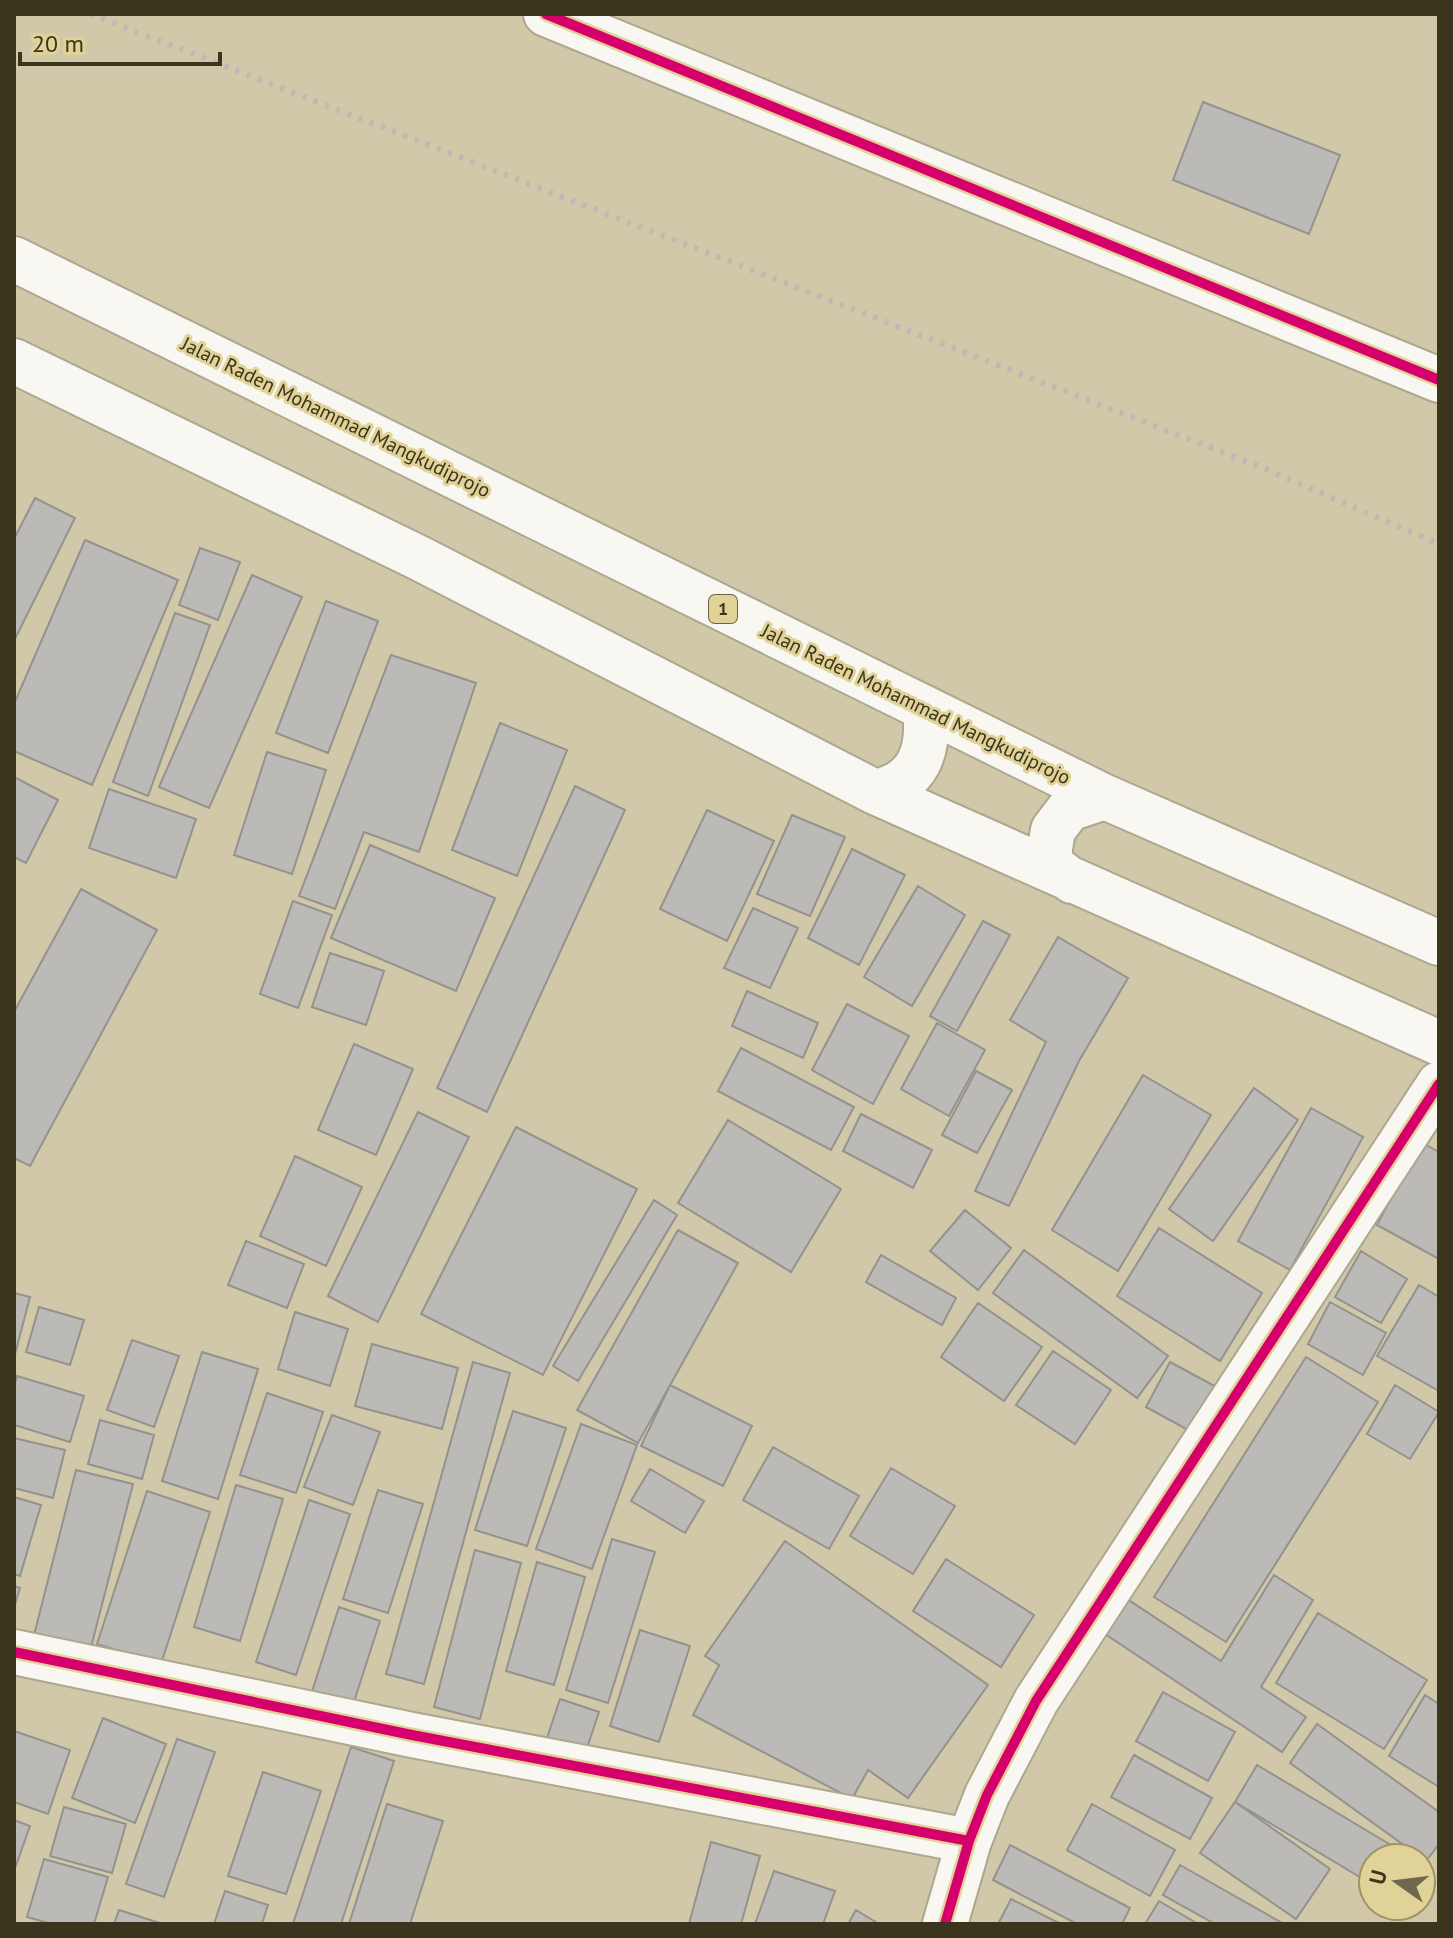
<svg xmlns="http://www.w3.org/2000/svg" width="1453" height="1938" font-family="'PT Sans',sans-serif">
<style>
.building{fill:#bcbab7;stroke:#94928d;stroke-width:2}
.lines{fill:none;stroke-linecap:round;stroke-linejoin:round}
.minor-casing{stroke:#aea78f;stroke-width:48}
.trunk-casing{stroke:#aea78f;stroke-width:48}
.minor{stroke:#f8f7f2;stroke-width:44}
.trunk{stroke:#f8f7f2;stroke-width:44}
.rail{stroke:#bcbab2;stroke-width:6;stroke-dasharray:4 8;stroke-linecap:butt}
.cycleway-casing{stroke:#e1d298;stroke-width:15}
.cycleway{stroke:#d6006c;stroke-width:10}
.labels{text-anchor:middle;stroke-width:6;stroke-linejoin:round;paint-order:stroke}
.shield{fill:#e1d298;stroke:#6d6443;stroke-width:2}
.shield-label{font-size:18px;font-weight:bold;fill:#3b351e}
.street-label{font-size:20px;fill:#3b351e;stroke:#e1d298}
</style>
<rect width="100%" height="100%" fill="#d0c8a9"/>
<!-- building -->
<path class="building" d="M 1203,102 L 1340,155 L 1309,234 L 1173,180 Z
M 35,498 L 75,518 L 15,639 L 14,539 Z
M 85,540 L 178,580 L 92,785 L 14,751 L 14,704 Z
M 200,548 L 240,562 L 218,620 L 179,605 Z
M 252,575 L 302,597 L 209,808 L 159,787 Z
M 326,601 L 378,621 L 328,753 L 276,733 Z
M 175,613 L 210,625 L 148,796 L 113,782 Z
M 391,655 L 476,683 L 419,852 L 364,832 L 335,909 L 299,896 Z
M 500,723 L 567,750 L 517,876 L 452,850 Z
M 267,752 L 326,770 L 292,874 L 234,855 Z
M 14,777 L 58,800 L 26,863 L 14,857 Z
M 575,786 L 625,810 L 487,1112 L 437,1088 Z
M 109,789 L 196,819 L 176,878 L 89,848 Z
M 707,810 L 774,841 L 727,941 L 660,909 Z
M 792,815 L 845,837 L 810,916 L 757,894 Z
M 370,845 L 495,898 L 456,991 L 331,938 Z
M 852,849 L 905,875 L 859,965 L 808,938 Z
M 918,886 L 965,915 L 912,1006 L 864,977 Z
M 81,889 L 157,930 L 30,1166 L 14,1158 L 14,1012 Z
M 293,901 L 332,915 L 298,1008 L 260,994 Z
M 753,908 L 798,928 L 770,988 L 724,968 Z
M 983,921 L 1010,935 L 957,1031 L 930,1016 Z
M 1058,937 L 1128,978 L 1079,1061 L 1009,1206 L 975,1191 L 1046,1042 L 1010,1020 Z
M 330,953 L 384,971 L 366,1025 L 312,1007 Z
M 747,991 L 818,1023 L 803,1058 L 732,1026 Z
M 847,1004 L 909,1036 L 873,1104 L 812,1070 Z
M 937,1023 L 985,1050 L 949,1116 L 901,1089 Z
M 354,1044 L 413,1069 L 376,1155 L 318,1130 Z
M 741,1048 L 854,1107 L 831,1150 L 718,1091 Z
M 976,1071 L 1012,1090 L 977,1153 L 942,1135 Z
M 1143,1075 L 1211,1115 L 1118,1271 L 1052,1230 Z
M 1254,1088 L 1298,1120 L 1213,1241 L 1169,1209 Z
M 1311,1108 L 1363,1137 L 1290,1270 L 1238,1241 Z
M 418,1112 L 469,1137 L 378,1322 L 328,1296 Z
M 861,1114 L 932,1150 L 913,1188 L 843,1151 Z
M 728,1120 L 841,1189 L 791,1272 L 678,1203 Z
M 516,1127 L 637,1189 L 543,1375 L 421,1314 Z
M 1421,1142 L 1439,1152 L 1439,1259 L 1377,1225 Z
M 295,1156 L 362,1187 L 326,1266 L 260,1236 Z
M 654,1200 L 677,1215 L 578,1381 L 553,1366 Z
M 965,1210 L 1011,1248 L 978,1290 L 930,1251 Z
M 1159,1228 L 1262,1293 L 1220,1361 L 1117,1296 Z
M 678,1230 L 738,1263 L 638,1443 L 577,1410 Z
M 246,1241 L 304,1264 L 287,1308 L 228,1285 Z
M 1024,1250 L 1168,1356 L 1137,1398 L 993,1293 Z
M 1361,1251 L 1407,1279 L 1381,1323 L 1335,1297 Z
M 881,1255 L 956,1298 L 942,1325 L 866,1282 Z
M 1419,1285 L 1439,1297 L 1439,1391 L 1377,1356 Z
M 14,1293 L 30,1297 L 14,1358 Z
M 1330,1302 L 1386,1333 L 1363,1375 L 1308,1344 Z
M 978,1303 L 1042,1347 L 1004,1401 L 941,1357 Z
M 39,1307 L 84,1320 L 70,1365 L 26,1352 Z
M 295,1312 L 348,1329 L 330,1386 L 278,1369 Z
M 132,1340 L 179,1356 L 154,1427 L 107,1410 Z
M 372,1344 L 458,1368 L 442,1429 L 355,1406 Z
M 1053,1351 L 1111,1390 L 1075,1444 L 1016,1405 Z
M 202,1352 L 258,1369 L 218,1499 L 162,1481 Z
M 1306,1357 L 1378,1402 L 1226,1642 L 1154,1597 Z
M 473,1362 L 510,1373 L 424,1684 L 386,1674 Z
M 1170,1362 L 1222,1390 L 1197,1435 L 1146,1407 Z
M 17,1376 L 84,1396 L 70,1442 L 14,1425 L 14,1387 Z
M 670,1385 L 752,1426 L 723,1486 L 641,1446 Z
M 1395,1385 L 1439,1412 L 1410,1459 L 1367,1434 Z
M 267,1393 L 323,1412 L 296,1493 L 240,1475 Z
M 513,1411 L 566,1428 L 527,1546 L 475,1530 Z
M 332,1415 L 380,1432 L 353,1505 L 304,1487 Z
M 100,1420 L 154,1435 L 142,1479 L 88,1464 Z
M 581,1424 L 637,1445 L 592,1569 L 536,1549 Z
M 14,1438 L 65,1450 L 53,1498 L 14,1488 Z
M 773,1447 L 859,1496 L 829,1549 L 743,1500 Z
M 891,1468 L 955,1506 L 913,1574 L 850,1536 Z
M 650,1469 L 704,1501 L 685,1533 L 631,1501 Z
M 76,1470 L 133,1484 L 88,1659 L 32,1643 Z
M 236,1485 L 283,1499 L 240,1641 L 194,1627 Z
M 378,1490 L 423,1504 L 388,1613 L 343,1599 Z
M 147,1491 L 210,1512 L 161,1664 L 97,1644 Z
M 14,1497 L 41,1505 L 20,1576 L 14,1574 Z
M 309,1500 L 350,1514 L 296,1675 L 256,1662 Z
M 612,1539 L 655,1552 L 608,1703 L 566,1690 Z
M 785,1541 L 988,1685 L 908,1798 L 868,1770 L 852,1799 L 693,1715 L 719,1665 L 705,1656 Z
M 475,1550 L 521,1563 L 480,1719 L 434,1707 Z
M 946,1559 L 1034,1615 L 1001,1667 L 913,1611 Z
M 537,1562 L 585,1577 L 554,1685 L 506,1671 Z
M 1274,1575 L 1313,1600 L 1261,1687 L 1306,1717 L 1282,1752 L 1102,1632 L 1124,1597 L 1221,1661 Z
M 14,1586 L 20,1588 L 14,1608 Z
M 339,1607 L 380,1621 L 350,1714 L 309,1701 Z
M 1318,1613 L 1427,1680 L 1384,1749 L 1276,1683 Z
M 640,1630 L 690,1646 L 659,1742 L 610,1726 Z
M 1163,1692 L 1235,1732 L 1208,1781 L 1136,1741 Z
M 1425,1695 L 1439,1704 L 1439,1787 L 1389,1756 Z
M 560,1699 L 599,1712 L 581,1766 L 542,1753 Z
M 103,1718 L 166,1744 L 135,1823 L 72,1798 Z
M 1317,1724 L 1439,1812 L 1439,1844 L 1426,1861 L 1290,1763 Z
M 14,1731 L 70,1750 L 48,1814 L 14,1802 Z
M 177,1739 L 215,1752 L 164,1897 L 126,1884 Z
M 351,1747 L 394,1761 L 341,1924 L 293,1924 Z
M 1134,1755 L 1212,1798 L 1190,1839 L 1111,1797 Z
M 1257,1765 L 1401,1851 L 1397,1858 L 1373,1858 L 1373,1885 L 1235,1802 Z
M 263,1772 L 321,1791 L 286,1894 L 228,1876 Z
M 1235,1802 L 1330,1869 L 1296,1919 L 1200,1853 Z
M 387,1804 L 443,1821 L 410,1924 L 349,1924 Z
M 1092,1804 L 1175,1850 L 1150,1896 L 1067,1850 Z
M 64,1807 L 126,1824 L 112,1873 L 50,1856 Z
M 14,1820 L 30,1826 L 14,1871 Z
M 711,1842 L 760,1856 L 741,1924 L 689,1924 Z
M 1010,1845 L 1130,1908 L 1122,1924 L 1077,1924 L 993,1880 Z
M 44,1859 L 108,1877 L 94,1924 L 52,1924 L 27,1917 Z
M 1180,1865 L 1284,1924 L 1215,1924 L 1163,1895 Z
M 774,1871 L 835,1891 L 823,1924 L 755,1924 Z
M 225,1891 L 268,1905 L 262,1924 L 214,1924 Z
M 1011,1899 L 1061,1924 L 998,1924 Z
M 1159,1901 L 1198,1924 L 1145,1924 Z
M 119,1910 L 163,1924 L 114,1924 Z
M 856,1910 L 879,1924 L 848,1924 Z"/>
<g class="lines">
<defs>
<path id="minor" d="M 546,14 L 1439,380
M 14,1652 L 412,1735 L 969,1841
M 945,1924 L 969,1841 L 987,1795 L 1036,1701 L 1439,1084"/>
<path id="trunk" d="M 14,259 L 1105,797 L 1439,943
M 14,361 L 419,558 L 875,792 L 1439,1043
M 875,792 C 919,783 930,751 925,709
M 1072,881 L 1054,867 L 1049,855 L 1053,830 L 1069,809 L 1105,797"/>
</defs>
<!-- minor casing -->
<use href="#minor" class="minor-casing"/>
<!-- trunk casing -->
<use href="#trunk" class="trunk-casing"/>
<!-- minor -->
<use href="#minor" class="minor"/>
<!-- trunk -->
<use href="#trunk" class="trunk"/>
<!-- rail -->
<path class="rail" d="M 90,14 L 1261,467 L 1439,544"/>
<defs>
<path id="cycleway" d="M 546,14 L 1439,380
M 14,1652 L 412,1735 L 969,1841
M 945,1924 L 969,1841 L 987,1795 L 1036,1701 L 1439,1084"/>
</defs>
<!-- cycleway casing -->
<use href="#cycleway" class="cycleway-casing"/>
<!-- cycleway -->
<use href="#cycleway" class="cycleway"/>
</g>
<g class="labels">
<!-- shield labels -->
<rect class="shield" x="709" y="595" width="28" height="28" rx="6"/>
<g class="shield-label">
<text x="723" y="615">1</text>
</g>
<!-- street labels -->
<g class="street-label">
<text transform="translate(336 417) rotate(26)" y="7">Jalan Raden Mohammad Mangkudiprojo</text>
<text transform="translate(916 704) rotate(26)" y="7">Jalan Raden Mohammad Mangkudiprojo</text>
</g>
</g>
<!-- border -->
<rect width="1453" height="1938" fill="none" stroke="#3b351e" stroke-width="32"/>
<!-- north arrow -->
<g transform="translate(1397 1882) rotate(284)"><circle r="38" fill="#e1d298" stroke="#9f9367" stroke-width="2"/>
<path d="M0-6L14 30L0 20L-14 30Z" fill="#6f684f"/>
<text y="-12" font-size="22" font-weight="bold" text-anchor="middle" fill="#3b351e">U</text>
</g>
<!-- scale -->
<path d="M20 52v12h200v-12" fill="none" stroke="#3b351e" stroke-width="4"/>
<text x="32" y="52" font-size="24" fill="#3b351e" stroke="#e1d298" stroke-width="6" paint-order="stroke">20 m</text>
</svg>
